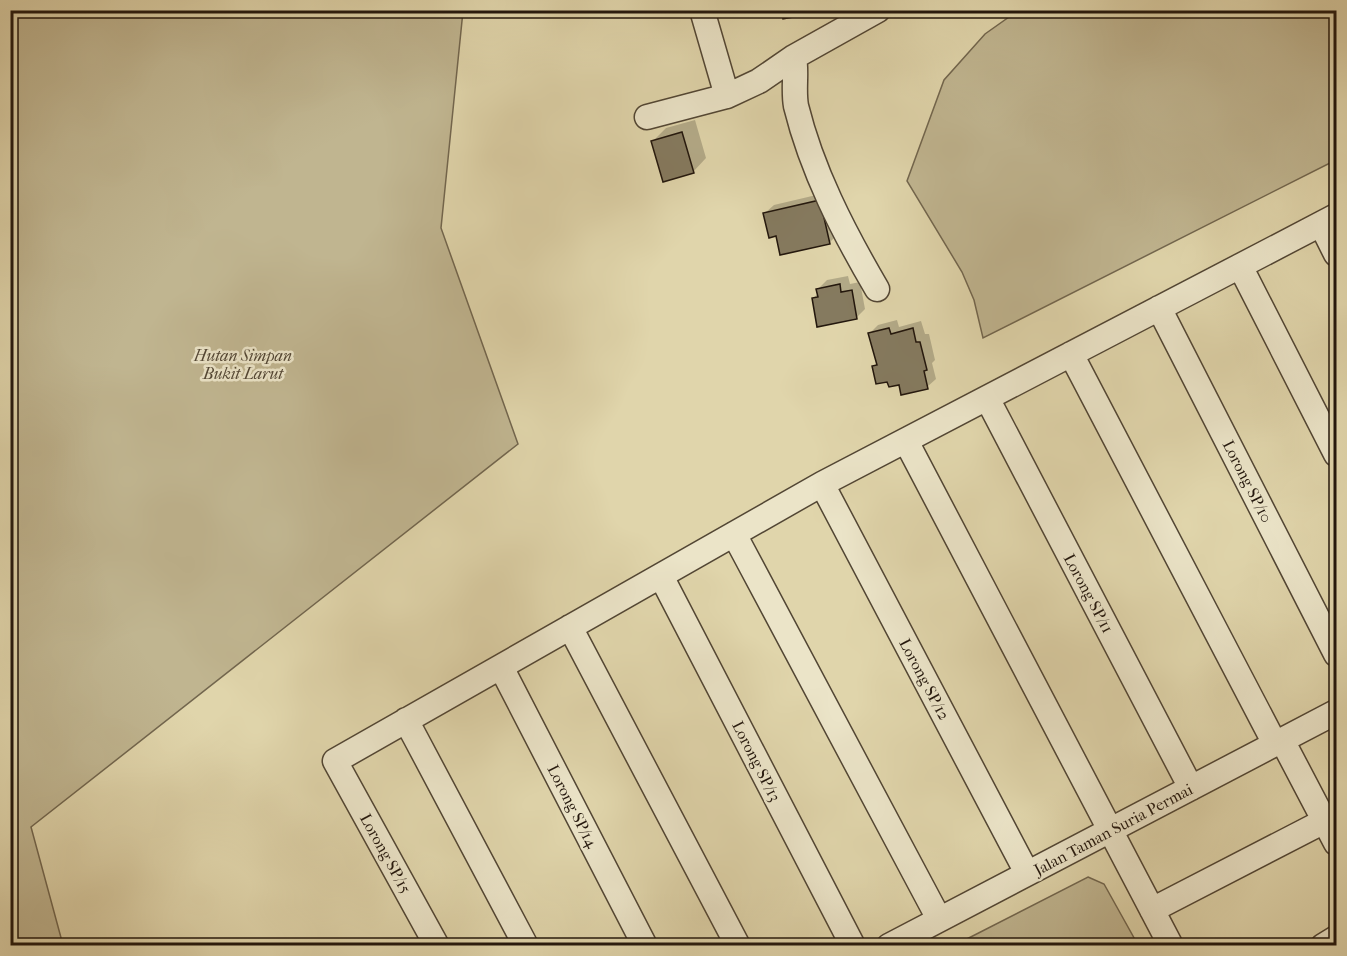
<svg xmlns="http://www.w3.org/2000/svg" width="1347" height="956" font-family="'IM FELL French Canon',serif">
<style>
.green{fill:#c0b590;stroke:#72664e;stroke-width:1.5}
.shadow{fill:#0003}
.building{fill:#857a5f;stroke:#23170d;stroke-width:1.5}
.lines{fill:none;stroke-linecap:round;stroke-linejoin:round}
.minor-casing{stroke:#524634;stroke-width:27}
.path{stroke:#23170d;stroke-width:4;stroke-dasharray:1.5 3;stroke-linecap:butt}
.minor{stroke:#ebe4c8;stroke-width:24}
.labels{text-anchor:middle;stroke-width:5;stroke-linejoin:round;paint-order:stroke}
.park-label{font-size:16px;font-style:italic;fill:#524634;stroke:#ebe4c8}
.street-label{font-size:16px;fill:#23170d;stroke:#ebe4c8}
</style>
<rect width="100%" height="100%" fill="#e0d5ab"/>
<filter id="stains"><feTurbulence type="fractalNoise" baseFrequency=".00333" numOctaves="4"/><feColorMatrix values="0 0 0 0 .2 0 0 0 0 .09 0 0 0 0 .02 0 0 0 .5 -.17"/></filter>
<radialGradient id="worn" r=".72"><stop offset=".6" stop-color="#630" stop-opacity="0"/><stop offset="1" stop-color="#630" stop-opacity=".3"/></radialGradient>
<!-- green -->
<path class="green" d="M 1019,10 L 1336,11 L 1336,160 L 983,338 L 974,300 L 962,272 L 907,181 L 944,80 L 985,34 Z
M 10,11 L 463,11 L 441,228 L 518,444 L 31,827 L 63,945 L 11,945 Z
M 1088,877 L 1104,884 L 1138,945 L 955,945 Z"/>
<!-- shadow -->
<path class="shadow" d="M 695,120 L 706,158 L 693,172 L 653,141 L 666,128 Z
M 829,192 L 838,234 L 829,243 L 777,235 L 765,213 L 774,205 Z
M 848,276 L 850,284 L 860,282 L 865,309 L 856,318 L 813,298 L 819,293 L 818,289 L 827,280 Z
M 897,320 L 899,327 L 921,321 L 925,334 L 929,334 L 935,360 L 932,363 L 936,379 L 927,387 L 888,380 L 873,367 L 877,363 L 870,333 L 878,325 Z"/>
<!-- building -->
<path class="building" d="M 781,10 L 804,10 L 805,15 L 783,19 Z
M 682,132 L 694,173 L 663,182 L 651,141 Z
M 820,200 L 830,244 L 780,255 L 776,236 L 769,238 L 763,213 Z
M 840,284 L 841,292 L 852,290 L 857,319 L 817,327 L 812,298 L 818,297 L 816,289 Z
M 889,328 L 891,334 L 913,328 L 916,342 L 920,342 L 927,370 L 924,371 L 928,389 L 901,395 L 899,385 L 889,387 L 887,382 L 876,384 L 872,366 L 877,365 L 868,333 Z"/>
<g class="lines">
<defs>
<path id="minor" d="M 702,10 L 727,96
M 794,57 C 797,73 793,89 796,106 C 812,171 843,231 877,289
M 647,117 L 727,96 L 759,81 L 794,57 L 878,10
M 1321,224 L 1336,254
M 1240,266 L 1336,454
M 1159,308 L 1336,654
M 1071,354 L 1275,744
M 987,398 L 1191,788
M 906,441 L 1171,946
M 822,484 L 1027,873
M 734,534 L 939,919
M 661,576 L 853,946
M 570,627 L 738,946
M 501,667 L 645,946
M 406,720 L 526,946
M 1282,740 L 1336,843
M 1152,910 L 1336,815
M 437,946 L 335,761 L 822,484 L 1336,216
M 889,946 L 1336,712
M 1323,946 L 1336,938"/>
</defs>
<!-- minor casing -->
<use href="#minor" class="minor-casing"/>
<!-- path -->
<path class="path" d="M 10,935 L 16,946"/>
<!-- minor -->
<use href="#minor" class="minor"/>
</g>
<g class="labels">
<!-- park labels -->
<g class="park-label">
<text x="243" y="361">Hutan Simpan<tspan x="243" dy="18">Bukit Larut</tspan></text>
</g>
<!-- street labels -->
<g class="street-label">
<text transform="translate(1248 481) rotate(63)" y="6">Lorong SP/10</text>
<text transform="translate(1089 593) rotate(62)" y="6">Lorong SP/11</text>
<text transform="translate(925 679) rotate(62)" y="6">Lorong SP/12</text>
<text transform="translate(757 761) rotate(63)" y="6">Lorong SP/13</text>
<text transform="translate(573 806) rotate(63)" y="6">Lorong SP/14</text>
<text transform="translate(1113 829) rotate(-28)" y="6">Jalan Taman Suria Permai</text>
<text transform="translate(386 853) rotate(61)" y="6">Lorong SP/15</text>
</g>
</g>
<!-- margin -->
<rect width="1347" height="956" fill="none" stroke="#e0d5ab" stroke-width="36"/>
<rect x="12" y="12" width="1323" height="932" fill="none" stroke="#23170d" stroke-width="3"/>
<rect x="18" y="18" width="1311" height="920" fill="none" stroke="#23170d" stroke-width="1.5"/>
<rect width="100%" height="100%" filter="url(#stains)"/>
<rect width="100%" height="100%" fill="url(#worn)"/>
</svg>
